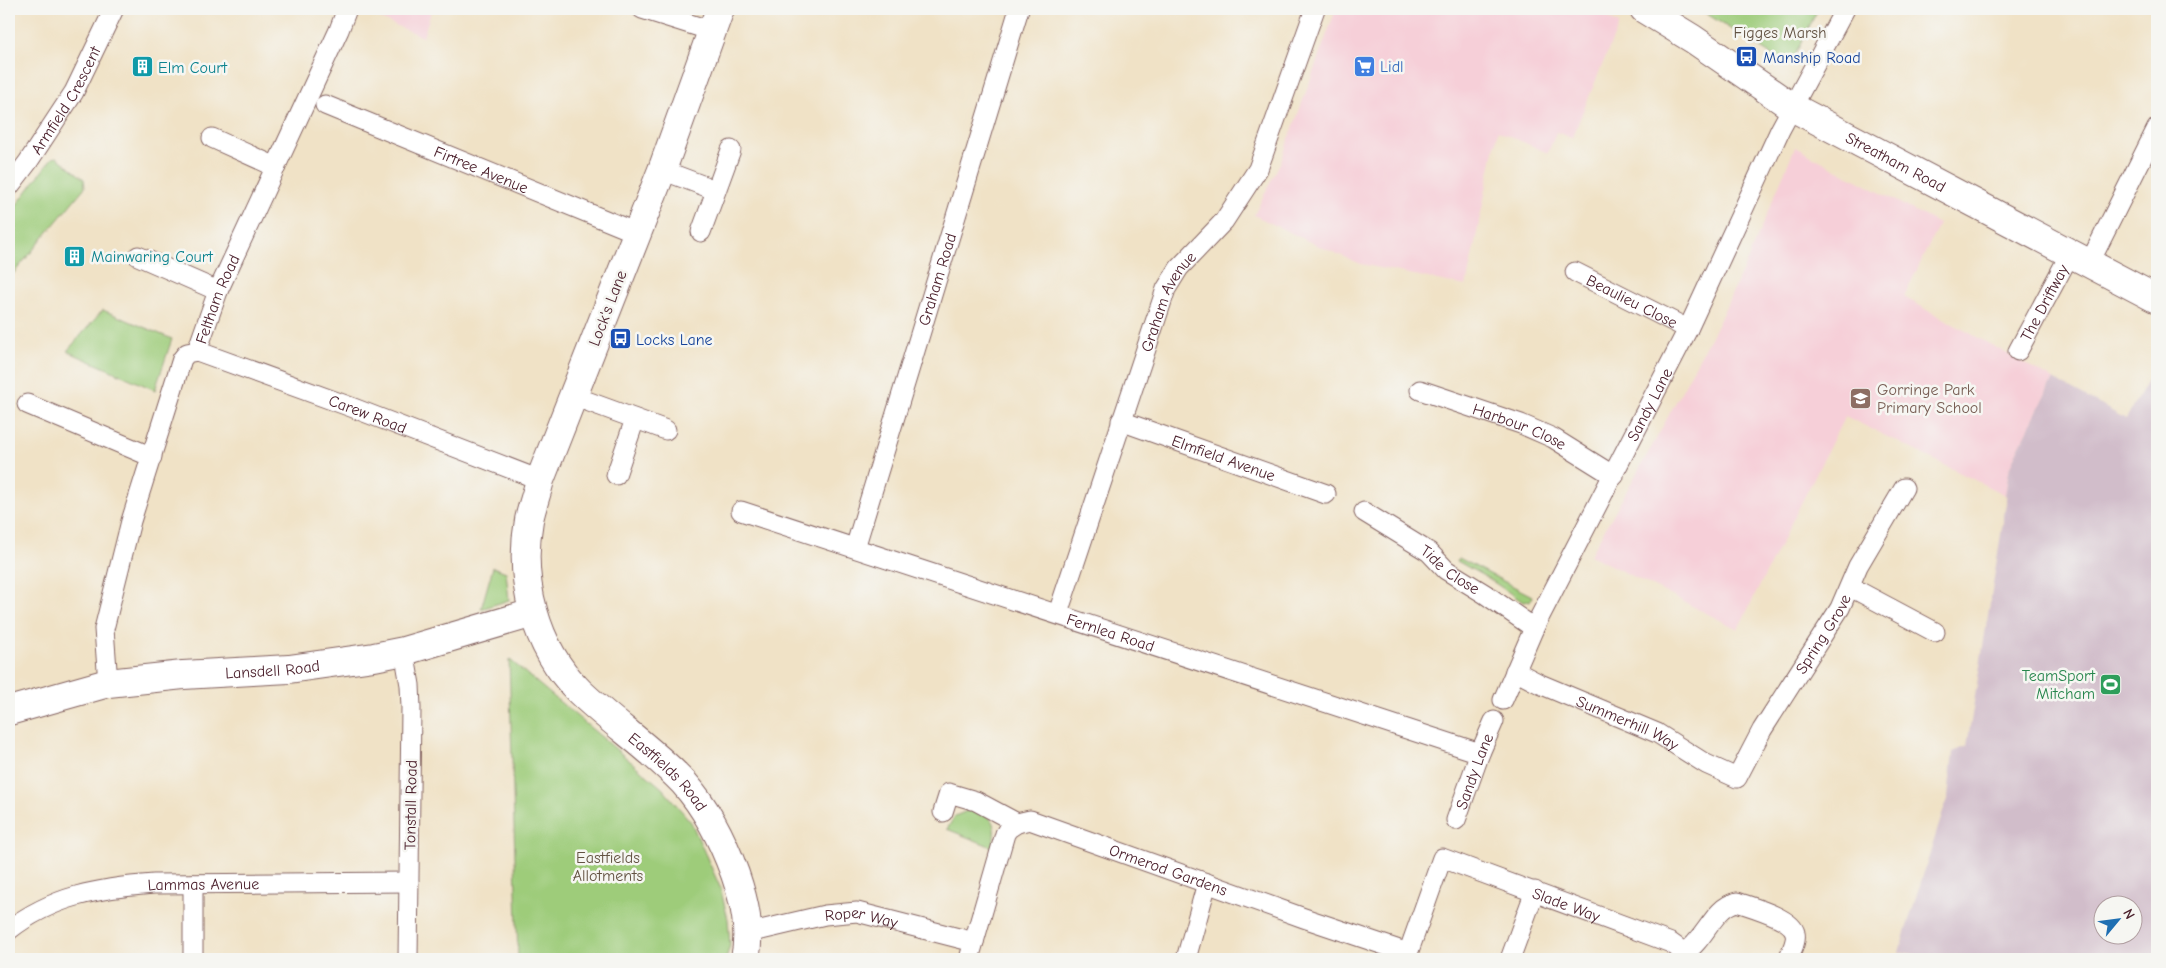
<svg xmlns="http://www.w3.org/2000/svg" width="2166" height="968" font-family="'Comic Neue',sans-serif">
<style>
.built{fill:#f6cfd8}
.industrial{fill:#d1bdca;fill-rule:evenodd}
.green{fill:#9ecc7a;stroke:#747652}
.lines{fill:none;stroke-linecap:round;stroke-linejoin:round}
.street-casing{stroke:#846361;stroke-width:21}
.secondary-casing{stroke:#846361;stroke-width:30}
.primary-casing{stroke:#846361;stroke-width:30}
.street{stroke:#fff;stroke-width:19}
.secondary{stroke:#fff;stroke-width:28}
.primary{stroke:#fff;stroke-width:28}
.labels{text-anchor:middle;stroke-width:5;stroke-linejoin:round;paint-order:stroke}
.park-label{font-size:16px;fill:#635343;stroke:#f6f6f2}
.transit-label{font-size:16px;fill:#164399;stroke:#f6f6f2;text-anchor:start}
.shop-label{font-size:16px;fill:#366cbe;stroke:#f6f6f2;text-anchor:start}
.culture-label{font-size:16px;fill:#0d838f;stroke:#f6f6f2;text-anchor:start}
.street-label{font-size:16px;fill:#4a1f2b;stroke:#f6f6f2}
.education-label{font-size:16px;fill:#785e54;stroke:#f6f6f2;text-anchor:start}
.leisure-label{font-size:16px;fill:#27864d;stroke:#f6f6f2;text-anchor:end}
</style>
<rect width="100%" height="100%" fill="#f6f6f2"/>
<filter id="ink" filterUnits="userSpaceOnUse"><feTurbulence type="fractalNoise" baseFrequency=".02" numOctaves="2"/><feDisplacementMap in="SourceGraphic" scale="10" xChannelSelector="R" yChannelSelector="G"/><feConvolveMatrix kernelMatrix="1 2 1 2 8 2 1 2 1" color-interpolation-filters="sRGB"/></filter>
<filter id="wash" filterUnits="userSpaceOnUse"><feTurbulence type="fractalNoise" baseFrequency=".0096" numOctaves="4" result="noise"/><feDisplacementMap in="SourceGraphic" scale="20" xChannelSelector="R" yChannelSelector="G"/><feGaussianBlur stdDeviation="1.12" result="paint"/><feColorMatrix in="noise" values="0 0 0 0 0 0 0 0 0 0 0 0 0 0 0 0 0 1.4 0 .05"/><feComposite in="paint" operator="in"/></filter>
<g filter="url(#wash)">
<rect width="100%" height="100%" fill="#f0e2c6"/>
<!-- built -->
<path class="built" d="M 363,9 L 432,9 L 423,37 L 362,11 Z
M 1336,9 L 1594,9 L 1619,24 L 1572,138 L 1556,132 L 1548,153 L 1498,131 L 1466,286 L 1361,264 L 1312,243 L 1254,215 L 1281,161 Z
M 1795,147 L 1939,224 L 1904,297 L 2053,379 L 2010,466 L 2005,495 L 1845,416 L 1738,629 L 1590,555 L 1655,441 L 1720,319 L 1747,261 Z"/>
<!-- industrial -->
<path class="industrial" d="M 2157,363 L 2157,959 L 1946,959 L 1899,952 L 1948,796 L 1953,752 L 1967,746 L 2007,497 L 2005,495 L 2010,466 L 2053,379 L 2126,419 ZM 2104,906 L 2134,906 L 2134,936 L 2104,936 Z"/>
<!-- green -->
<path class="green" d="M 1699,9 L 1818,9 L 1792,61 L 1784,63 Z
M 57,157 L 84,179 L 85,187 L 9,279 L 9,215 L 52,158 Z
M 103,310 L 172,339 L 155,390 L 67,351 Z
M 1459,558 L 1532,596 L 1530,601 L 1523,602 L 1489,579 L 1457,561 Z
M 493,567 L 506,572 L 509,600 L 481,609 Z
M 509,659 L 662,788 L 691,822 L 720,887 L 728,919 L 730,945 L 726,959 L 518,959 Z
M 967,811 C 993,810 998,825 992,847 L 947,829 L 955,816 Z"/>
</g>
<g filter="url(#ink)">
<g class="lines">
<defs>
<g id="street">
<path d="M 642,9 L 712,31"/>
<path id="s1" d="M 325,105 L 637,233"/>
<path d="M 212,138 L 276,167"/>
<path d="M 662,170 L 715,190"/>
<path id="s2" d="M 9,187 L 28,162 L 74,92 L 114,9"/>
<path d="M 701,232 L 731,150"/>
<path d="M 138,256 L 218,291"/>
<path d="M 2089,264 L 2157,128"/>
<path id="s3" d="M 1575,272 L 1688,329"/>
<path id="s4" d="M 197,351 L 351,407 L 540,480"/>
<path id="s5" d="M 2018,351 L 2070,254"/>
<path id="s6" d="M 1420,390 L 1521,424 L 1553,438 L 1614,476"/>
<path d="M 573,396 L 666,430"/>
<path d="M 27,404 L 152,457"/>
<path id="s7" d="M 1121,421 L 1326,494"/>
<path d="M 616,475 L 635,419"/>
<path id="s8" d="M 741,511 L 1480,753"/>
<path id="s9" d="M 1364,512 L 1429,552 L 1446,570 L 1485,594 L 1534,628"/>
<path id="s10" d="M 855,548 L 1019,9"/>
<path d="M 1851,585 L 1858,591 L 1935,632"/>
<path id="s11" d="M 1058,613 L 1166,289 L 1179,268 L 1224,221 L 1258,169 L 1315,9"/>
<path d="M 404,651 L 410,685 L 411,708 L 408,959"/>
<path id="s12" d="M 1515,671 L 1540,684 L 1657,733 L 1706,764 L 1737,778 L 1762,730 L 1840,608 L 1858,566 L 1904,488"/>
<path id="s13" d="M 108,683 L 104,629 L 131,521 L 182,359 L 187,353 L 197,351 L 218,291 L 339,30 L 347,9"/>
<path id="s14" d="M 1503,700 L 1534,628 L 1688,329 L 1780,130 L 1845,9"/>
<path id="s15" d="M 943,812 L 949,793 L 976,801 L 1017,823 L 1030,820 L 1304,918 L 1408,953"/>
<path id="s16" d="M 1456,820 L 1480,753 L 1494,721"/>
<path d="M 193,884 L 193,959"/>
<path id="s17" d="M 9,930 C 52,896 100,888 154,884 L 409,882"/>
<path id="s18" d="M 748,933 L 825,915 L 857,912 L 974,942"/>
<path d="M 1683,954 C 1706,940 1713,907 1737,902 C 1751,907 1792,918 1795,933 C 1797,941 1791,952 1788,959"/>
<path d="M 969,959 L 1005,834 L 1008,829 L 1017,823"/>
<path d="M 1186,959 L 1207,883"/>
<path id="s19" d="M 1406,959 L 1442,858 L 1671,943 L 1678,948 L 1685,959"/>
<path d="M 1510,959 L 1535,891"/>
</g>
<g id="secondary">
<path id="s20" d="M 720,9 L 662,170 L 540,480 C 537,493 532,506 529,520 C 518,580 535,647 579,691 C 612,723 652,749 684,783 C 708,810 723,841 735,874 C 745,903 751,930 745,959"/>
<path id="s21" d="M 9,711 L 108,683 L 183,675 L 289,669 L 374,657 L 404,651 L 533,613"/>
</g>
<g id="primary">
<path id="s22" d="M 1644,9 L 1693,39 L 1792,107 L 2157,299"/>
</g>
</defs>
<!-- street casing -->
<use href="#street" class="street-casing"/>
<!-- secondary casing -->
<use href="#secondary" class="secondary-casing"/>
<!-- primary casing -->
<use href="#primary" class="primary-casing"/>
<!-- street -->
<use href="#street" class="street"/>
<!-- secondary -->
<use href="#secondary" class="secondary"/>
<!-- primary -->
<use href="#primary" class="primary"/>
</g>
</g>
<!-- icons -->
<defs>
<symbol id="bus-square" viewBox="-11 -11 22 22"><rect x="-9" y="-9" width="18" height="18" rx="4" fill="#1a4fb4" stroke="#f6f6f2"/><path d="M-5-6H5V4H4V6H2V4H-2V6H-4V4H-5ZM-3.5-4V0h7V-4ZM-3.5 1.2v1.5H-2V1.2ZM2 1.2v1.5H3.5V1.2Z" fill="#fff"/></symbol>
<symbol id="supermarket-square" viewBox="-11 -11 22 22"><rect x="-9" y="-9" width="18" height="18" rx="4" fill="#3f7fe0" stroke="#f6f6f2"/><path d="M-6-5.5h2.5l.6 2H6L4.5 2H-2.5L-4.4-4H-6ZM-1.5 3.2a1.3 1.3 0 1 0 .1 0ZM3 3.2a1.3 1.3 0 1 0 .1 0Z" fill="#fff"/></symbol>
<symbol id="building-square" viewBox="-11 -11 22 22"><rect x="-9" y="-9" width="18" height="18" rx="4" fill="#0f9aa8" stroke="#f6f6f2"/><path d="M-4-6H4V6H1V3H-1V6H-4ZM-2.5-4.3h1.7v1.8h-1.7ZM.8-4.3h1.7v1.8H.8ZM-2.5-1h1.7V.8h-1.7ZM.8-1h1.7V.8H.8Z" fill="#fff"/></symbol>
<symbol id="school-square" viewBox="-11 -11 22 22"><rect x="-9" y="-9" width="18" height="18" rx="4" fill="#8d6e63" stroke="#f6f6f2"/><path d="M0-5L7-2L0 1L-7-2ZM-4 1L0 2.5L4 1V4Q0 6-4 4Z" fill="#fff"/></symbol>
<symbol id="stadium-square" viewBox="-11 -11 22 22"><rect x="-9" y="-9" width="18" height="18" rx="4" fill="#2e9e5b" stroke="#f6f6f2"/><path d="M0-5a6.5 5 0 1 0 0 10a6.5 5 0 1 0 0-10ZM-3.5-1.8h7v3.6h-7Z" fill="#fff"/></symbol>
</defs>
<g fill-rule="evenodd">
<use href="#bus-square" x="1734" y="44" width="25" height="25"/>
<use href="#supermarket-square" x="1352" y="54" width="25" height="25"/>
<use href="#building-square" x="130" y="54" width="25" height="25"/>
<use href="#building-square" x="62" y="244" width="25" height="25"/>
<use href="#bus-square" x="608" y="326" width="25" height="25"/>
<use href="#school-square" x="1848" y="386" width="25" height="25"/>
<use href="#stadium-square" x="2098" y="672" width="25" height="25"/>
</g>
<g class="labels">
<!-- park labels -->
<g class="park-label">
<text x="1780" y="38">Figges Marsh</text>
<text x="608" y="863">Eastfields<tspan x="608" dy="18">Allotments</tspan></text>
</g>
<!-- transit labels -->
<g class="transit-label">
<text x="1763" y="63">Manship Road</text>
<text x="636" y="345">Locks Lane</text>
</g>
<!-- shop labels -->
<g class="shop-label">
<text x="1380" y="72">Lidl</text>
</g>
<!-- culture labels -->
<g class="culture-label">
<text x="158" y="73">Elm Court</text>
<text x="91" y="262">Mainwaring Court</text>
</g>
<!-- street labels -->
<g class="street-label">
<text dy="6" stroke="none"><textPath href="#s2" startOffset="104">Armfield Crescent</textPath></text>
<text dy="6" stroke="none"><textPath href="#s22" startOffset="295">Streatham Road</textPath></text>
<text dy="6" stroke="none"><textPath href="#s1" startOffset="169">Firtree Avenue</textPath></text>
<text dy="6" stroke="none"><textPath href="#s10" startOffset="281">Graham Road</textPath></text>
<text dy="6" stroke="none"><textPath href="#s13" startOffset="409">Feltham Road</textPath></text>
<text dy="6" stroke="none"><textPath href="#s3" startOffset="64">Beaulieu Close</textPath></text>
<text dy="6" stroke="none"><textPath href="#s11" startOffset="331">Graham Avenue</textPath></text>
<text dy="6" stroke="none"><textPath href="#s5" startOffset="55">The Driftway</textPath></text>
<text transform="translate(607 308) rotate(-69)" y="6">Lock's Lane</text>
<text dy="6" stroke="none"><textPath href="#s14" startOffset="330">Sandy Lane</textPath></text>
<text dy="6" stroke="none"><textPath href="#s4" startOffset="182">Carew Road</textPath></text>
<text dy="6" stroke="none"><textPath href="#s6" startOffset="106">Harbour Close</textPath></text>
<text dy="6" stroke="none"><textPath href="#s7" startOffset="109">Elmfield Avenue</textPath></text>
<text dy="6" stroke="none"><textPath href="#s9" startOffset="104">Tide Close</textPath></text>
<text dy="6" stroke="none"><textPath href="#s8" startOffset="389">Fernlea Road</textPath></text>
<text dy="6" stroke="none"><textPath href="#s12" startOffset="415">Spring Grove</textPath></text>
<text dy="6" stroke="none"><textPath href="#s21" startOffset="268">Lansdell Road</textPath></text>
<text dy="6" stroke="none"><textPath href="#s12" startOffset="124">Summerhill Way</textPath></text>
<text dy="6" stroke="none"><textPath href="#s16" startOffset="52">Sandy Lane</textPath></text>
<text dy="6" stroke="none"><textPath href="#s20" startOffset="851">Eastfields Road</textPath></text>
<text transform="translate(410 805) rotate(-89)" y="6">Tonstall Road</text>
<text dy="6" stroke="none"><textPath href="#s15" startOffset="255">Ormerod Gardens</textPath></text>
<text dy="6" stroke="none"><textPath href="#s17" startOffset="204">Lammas Avenue</textPath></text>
<text dy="6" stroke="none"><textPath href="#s19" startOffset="240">Slade Way</textPath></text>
<text dy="6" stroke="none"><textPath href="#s18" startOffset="116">Roper Way</textPath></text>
</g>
<!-- education labels -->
<g class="education-label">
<text x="1877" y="395">Gorringe Park<tspan x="1877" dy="18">Primary School</tspan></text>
</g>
<!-- leisure labels -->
<g class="leisure-label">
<text x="2095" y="681">TeamSport<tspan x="2095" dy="18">Mitcham</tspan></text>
</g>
</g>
<!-- margin -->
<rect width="2166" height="968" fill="none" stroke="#f6f6f2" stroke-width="30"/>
<!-- north arrow -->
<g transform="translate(2118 920) rotate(61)"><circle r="24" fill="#f6f6f2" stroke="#b1a0a2"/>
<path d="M0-4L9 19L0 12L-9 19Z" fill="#1f6fb2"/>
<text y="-8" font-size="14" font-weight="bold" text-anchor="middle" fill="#4a1f2b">N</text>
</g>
</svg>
